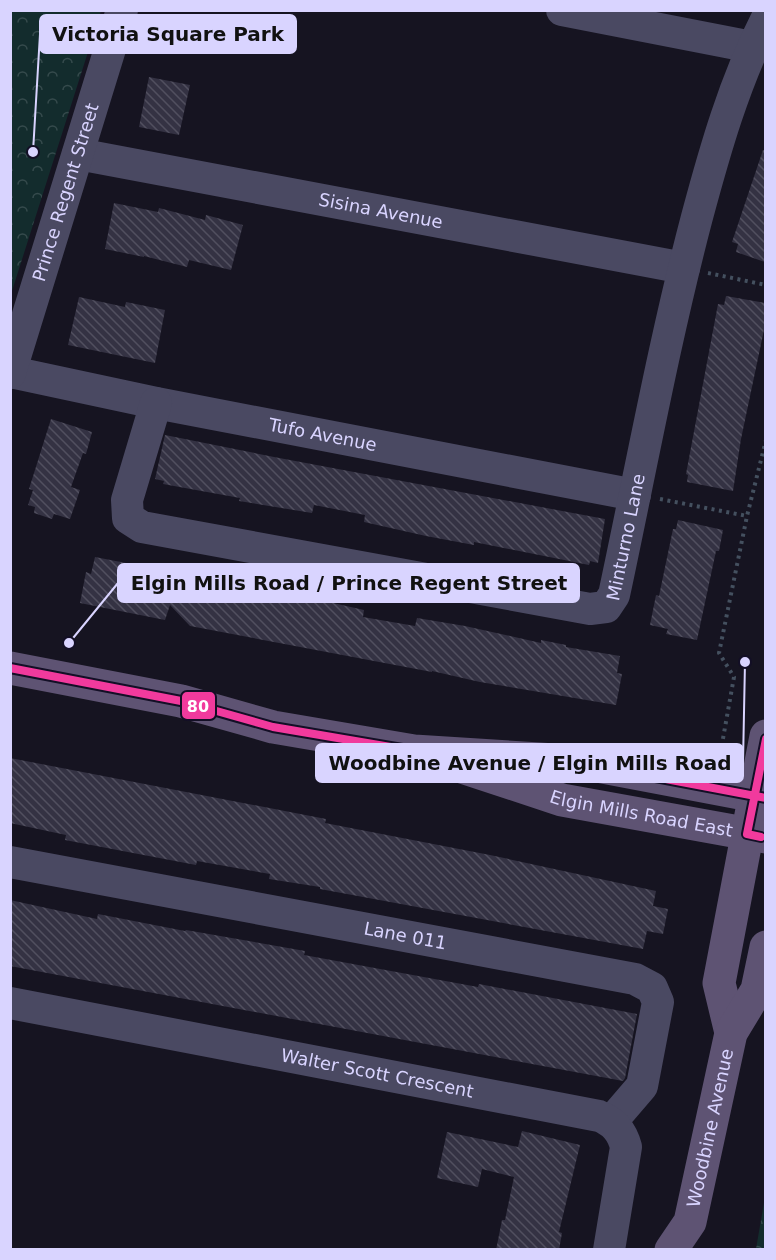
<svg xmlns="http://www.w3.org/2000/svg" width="776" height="1260" font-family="'DejaVu Sans',sans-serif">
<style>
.park{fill:url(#park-crowns)}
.building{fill:url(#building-back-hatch)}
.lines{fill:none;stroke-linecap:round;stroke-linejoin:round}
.path{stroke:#44505f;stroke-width:4;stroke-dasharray:3 4.5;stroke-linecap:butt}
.minor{stroke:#4a4962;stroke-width:32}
.major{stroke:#5e5373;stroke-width:33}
.bus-1-casing{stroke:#130f26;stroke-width:12}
.bus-1{stroke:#f13a9d;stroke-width:8}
.labels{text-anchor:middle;stroke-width:4.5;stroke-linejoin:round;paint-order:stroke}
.street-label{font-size:18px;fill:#d9d4ff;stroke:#130f26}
.leader{fill:none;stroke:#d9d4ff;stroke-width:2}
.callout-dot{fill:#d9d4ff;stroke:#130f26;stroke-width:2}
.callout{fill:#d9d4ff;stroke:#d9d4ff;stroke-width:2}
.callout-label{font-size:20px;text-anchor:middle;font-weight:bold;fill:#111}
.line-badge{stroke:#130f26;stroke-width:2}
.badge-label{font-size:16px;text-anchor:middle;font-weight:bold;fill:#fff}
</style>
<defs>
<pattern id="park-crowns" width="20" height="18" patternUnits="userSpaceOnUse" patternTransform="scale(1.5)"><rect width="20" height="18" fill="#132c2d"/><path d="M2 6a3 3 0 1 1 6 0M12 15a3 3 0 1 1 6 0" fill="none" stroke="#354a4c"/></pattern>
<pattern id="building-back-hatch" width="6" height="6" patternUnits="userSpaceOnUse" patternTransform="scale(1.5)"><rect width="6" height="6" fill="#343243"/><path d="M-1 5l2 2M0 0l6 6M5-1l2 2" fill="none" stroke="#514f5f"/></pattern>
</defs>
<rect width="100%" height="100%" fill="#161421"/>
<!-- park -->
<path class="park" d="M 11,10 L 101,11 L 11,294 L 10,11 Z
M 765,1197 L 765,1249 L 756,1249 Z"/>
<!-- building -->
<path class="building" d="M 149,77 L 190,85 L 179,135 L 139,127 Z
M 763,150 L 765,150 L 765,262 L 736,252 L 738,244 L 732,242 Z
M 114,203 L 158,212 L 159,208 L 205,220 L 206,215 L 243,225 L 231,270 L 189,260 L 187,267 L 144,256 L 144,257 L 105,249 Z
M 726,296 L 765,303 L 765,325 L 741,439 L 733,491 L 687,482 L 688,475 L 686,474 L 718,304 L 724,305 Z
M 79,297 L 125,307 L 126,302 L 165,310 L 155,363 L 68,345 Z
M 51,419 L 92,432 L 86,454 L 83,453 L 71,487 L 80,490 L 70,519 L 54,514 L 52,519 L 34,513 L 35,507 L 28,505 L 33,490 L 29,489 Z
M 165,435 L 274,457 L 605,519 L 598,563 L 590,561 L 589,565 L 474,542 L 474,545 L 426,536 L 364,522 L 365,515 L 314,505 L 312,513 L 239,501 L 240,498 L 163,484 L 164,481 L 155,479 Z
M 678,520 L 723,530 L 719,551 L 716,551 L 697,640 L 666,634 L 668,629 L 650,625 L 656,595 L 659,596 L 673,529 L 676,529 Z
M 95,557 L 126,563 L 125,572 L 158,577 L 160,569 L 254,591 L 255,587 L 302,596 L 364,610 L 363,617 L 415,626 L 417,618 L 465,626 L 541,643 L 541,640 L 566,645 L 566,647 L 620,656 L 617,673 L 622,674 L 616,705 L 480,682 L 432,671 L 432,672 L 190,626 L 170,605 L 165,620 L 80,603 L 86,572 L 91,574 Z
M 10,758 L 326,819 L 325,823 L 490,855 L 656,891 L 653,906 L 668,909 L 663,934 L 647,931 L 643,949 L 320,889 L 320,887 L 269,879 L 270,874 L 197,861 L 196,865 L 65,840 L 66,835 L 10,823 Z
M 10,900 L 97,919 L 98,914 L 185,931 L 186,930 L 305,951 L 304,955 L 478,987 L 479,984 L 637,1014 L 625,1078 L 623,1081 L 10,966 Z
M 522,1131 L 580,1145 L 559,1232 L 562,1233 L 559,1250 L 496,1250 L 502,1220 L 505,1220 L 514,1177 L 482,1169 L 478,1187 L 437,1178 L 447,1132 L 518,1147 Z"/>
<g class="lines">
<!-- path -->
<path class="path" d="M 708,273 L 766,285
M 660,499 L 747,516
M 719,761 L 734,677 L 719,653 L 747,516 L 766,440"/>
<!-- minor -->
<g class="minor">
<path d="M 562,10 L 752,47"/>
<path id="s1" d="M 78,154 L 684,268"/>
<path id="s2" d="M 11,372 L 156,403 L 635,495"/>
<path id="s3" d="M 10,373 L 122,10"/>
<path id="s4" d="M 156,403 L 127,500 L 128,518 L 142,527 L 590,609 L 606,607 L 614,595 C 641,469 664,342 697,217 C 715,150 734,83 766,20"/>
<path id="s5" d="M 10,862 L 635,979 L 652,988 L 658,1002 L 642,1086 L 612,1121"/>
<path id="s6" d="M 10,1003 L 599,1116 C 614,1122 622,1131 626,1147 L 609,1250"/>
</g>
<!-- major -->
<g class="major">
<path d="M 10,668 L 181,701 L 273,727 L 414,751 L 571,761 L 766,798"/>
<path id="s7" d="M 459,766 L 562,800 L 766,837"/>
<path d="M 731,1033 L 719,983 L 766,736"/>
<path id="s8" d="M 671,1250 L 690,1222 L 731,1033 L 757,990 L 766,947"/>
</g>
<defs>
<path id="bus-1" d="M 10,668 L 181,701 L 273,727 L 414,751 L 571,761 L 766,798
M 761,837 L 747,834 L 766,739"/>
</defs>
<!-- bus-1 casing -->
<use href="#bus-1" class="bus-1-casing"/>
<!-- bus-1 -->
<use href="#bus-1" class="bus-1"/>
</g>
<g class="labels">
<!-- street labels -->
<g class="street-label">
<text dy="6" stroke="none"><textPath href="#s3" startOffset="189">Prince Regent Street</textPath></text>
<text dy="6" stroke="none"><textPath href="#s1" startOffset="308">Sisina Avenue</textPath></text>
<text dy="6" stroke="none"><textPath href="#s2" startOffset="318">Tufo Avenue</textPath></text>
<text dy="6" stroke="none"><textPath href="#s4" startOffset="681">Minturno Lane</textPath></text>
<text dy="6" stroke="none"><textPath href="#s7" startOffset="189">Elgin Mills Road East</textPath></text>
<text dy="6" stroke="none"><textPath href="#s5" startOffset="402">Lane 011</textPath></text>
<text dy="6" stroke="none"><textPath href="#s6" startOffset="374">Walter Scott Crescent</textPath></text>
<text dy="6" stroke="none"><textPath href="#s8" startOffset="130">Woodbine Avenue</textPath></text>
</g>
</g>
<!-- callouts -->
<path class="leader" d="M33 152L40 34M69 643L118 583M745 662L743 763"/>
<g class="callout-dot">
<circle cx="33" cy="152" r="6"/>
<circle cx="69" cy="643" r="6"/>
<circle cx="745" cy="662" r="6"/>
</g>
<g class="callout">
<rect x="40" y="15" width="256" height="38" rx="6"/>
<rect x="118" y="564" width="461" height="38" rx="6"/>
<rect x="316" y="744" width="427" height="38" rx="6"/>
</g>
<g class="callout-label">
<text x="168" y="41">Victoria Square Park</text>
<text x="349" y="590">Elgin Mills Road / Prince Regent Street</text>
<text x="530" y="770">Woodbine Avenue / Elgin Mills Road</text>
</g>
<rect class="line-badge" x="181" y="691" width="35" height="29" rx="6" fill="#f13a9d"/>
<g class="badge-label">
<text x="198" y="712">80</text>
</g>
<!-- border -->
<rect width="776" height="1260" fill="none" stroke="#d9d4ff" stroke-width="24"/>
</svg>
